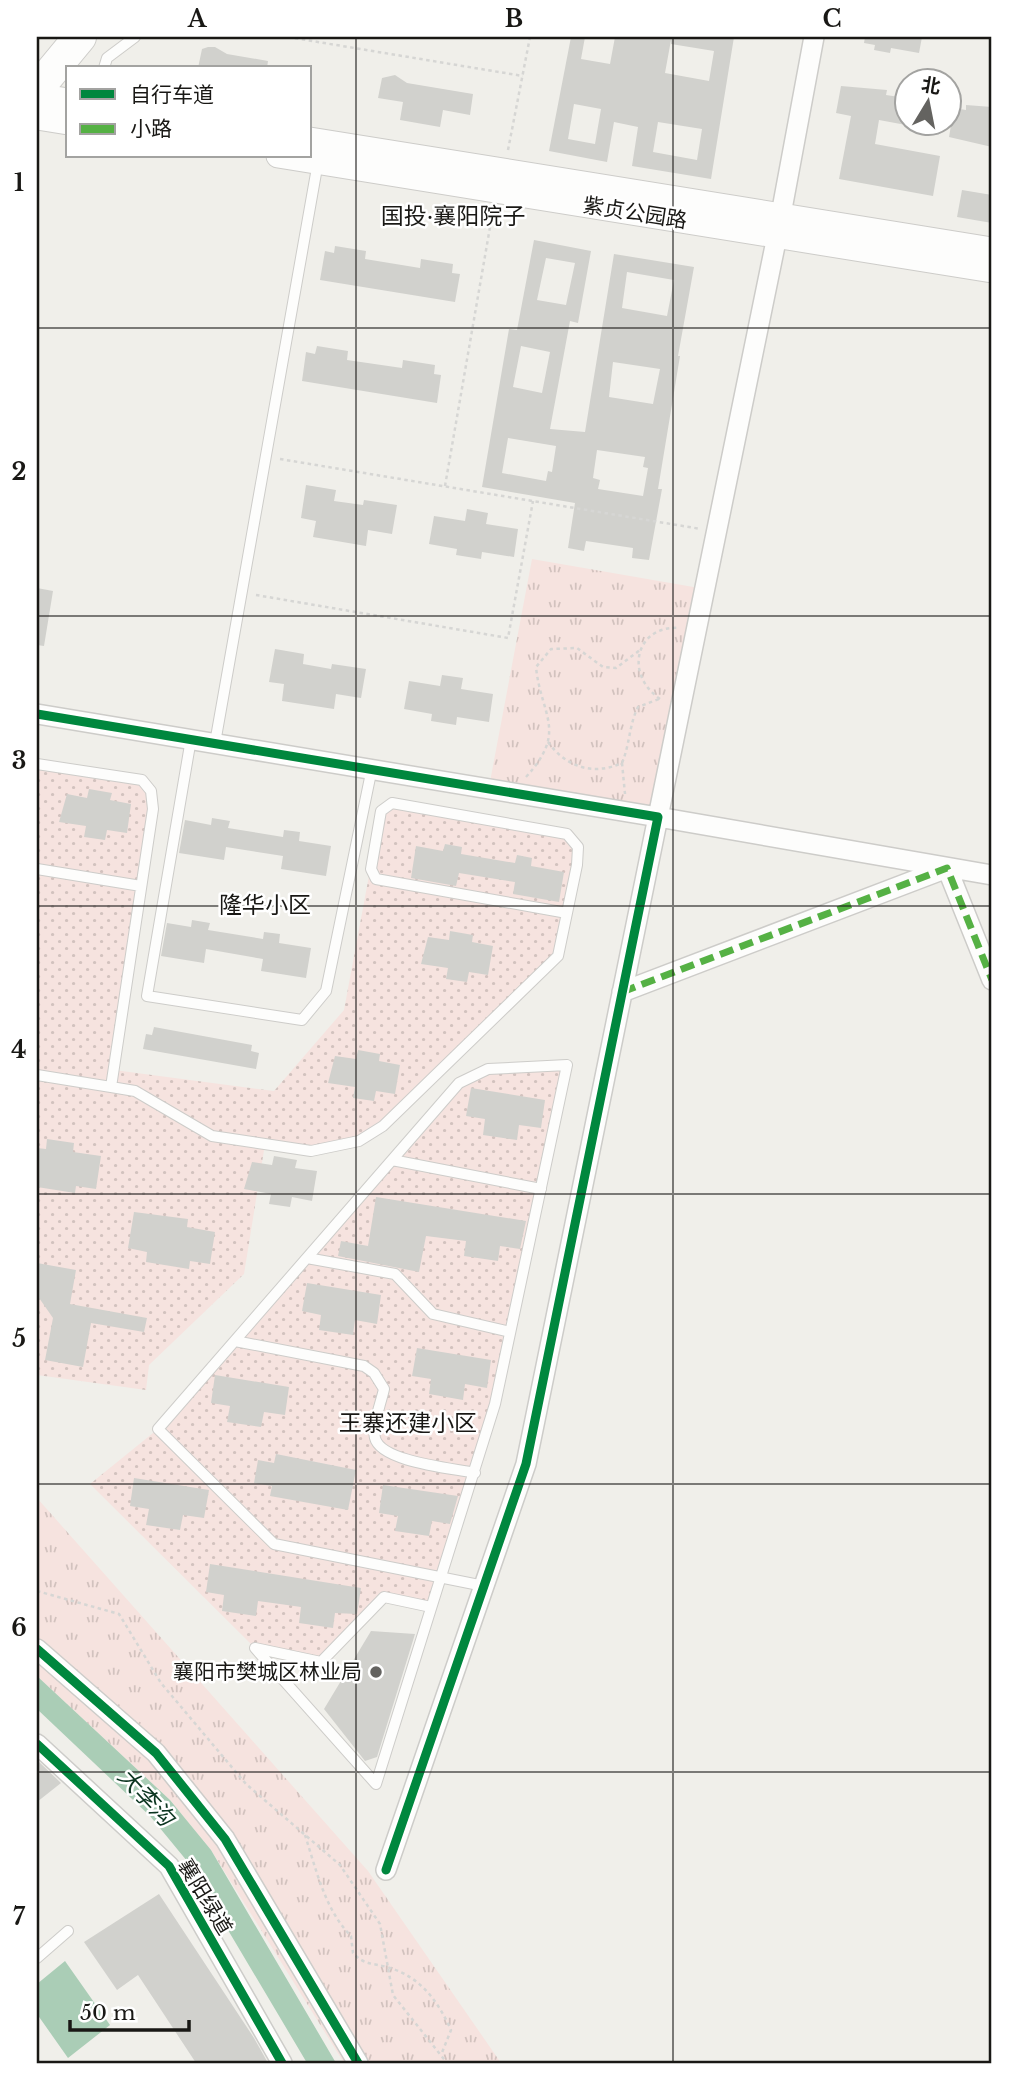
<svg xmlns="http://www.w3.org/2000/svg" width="1029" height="2100" font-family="'Libre Baskerville','Noto Sans SC',serif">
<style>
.grass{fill:url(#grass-dots)}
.park{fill:url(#park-tufts)}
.water{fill:#aacdb6}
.building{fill:#d1d1cd;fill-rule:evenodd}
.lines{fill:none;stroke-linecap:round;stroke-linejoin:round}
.service-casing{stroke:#cdccc9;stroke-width:12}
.minor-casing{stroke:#cdccc9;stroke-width:22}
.tertiary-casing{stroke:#cdccc9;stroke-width:25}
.trunk-casing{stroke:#cdccc9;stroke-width:34}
.path{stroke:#d6d6d4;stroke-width:2.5;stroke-dasharray:3.5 3.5;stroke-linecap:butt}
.service{stroke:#fdfdfc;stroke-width:10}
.minor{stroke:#fdfdfc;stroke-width:19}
.tertiary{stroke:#fdfdfc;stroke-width:23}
.trunk{stroke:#fdfdfc;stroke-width:32}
.quiet{stroke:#55b144;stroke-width:7;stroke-dasharray:14 7;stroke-linecap:butt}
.cycleway-casing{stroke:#fff;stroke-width:13}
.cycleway{stroke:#00873e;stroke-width:9}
.grid{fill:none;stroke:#191815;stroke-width:2;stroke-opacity:0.55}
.poi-dot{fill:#646360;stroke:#fff;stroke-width:2.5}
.labels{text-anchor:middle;stroke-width:5;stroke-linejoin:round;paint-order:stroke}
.street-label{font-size:21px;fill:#191815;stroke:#fff}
.poi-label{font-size:21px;fill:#191815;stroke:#fff;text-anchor:end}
.neighbourhood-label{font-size:23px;fill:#191815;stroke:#fff}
.water-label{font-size:23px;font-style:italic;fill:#0b3520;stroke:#fff}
.neatline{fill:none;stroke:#191815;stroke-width:2.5}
.grid-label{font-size:23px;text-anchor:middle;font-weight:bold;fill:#191815}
</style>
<defs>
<pattern id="grass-dots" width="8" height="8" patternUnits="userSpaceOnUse" patternTransform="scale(1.75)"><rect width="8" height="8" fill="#f6e3df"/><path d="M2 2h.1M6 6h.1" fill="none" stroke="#d2c2be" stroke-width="1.8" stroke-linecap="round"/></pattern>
<pattern id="park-tufts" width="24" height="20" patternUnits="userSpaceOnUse" patternTransform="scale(1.75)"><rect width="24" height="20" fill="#f6e3df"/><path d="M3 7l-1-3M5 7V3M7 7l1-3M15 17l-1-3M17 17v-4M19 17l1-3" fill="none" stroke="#d2c2be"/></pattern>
</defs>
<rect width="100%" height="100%" fill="#f0efea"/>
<!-- grass -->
<path class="grass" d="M 37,764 L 142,780 L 151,791 L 114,1070 L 274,1091 L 344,1010 L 381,811 L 392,803 L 567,834 L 578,847 L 558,956 L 383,1126 C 342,1152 312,1151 265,1144 L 244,1274 L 149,1365 L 146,1390 L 37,1375 Z
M 567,1065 L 495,1404 L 431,1607 L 384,1597 L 321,1662 L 255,1648 L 90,1484 L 158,1429 L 459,1083 L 488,1069 Z"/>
<!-- park -->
<path class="park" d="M 532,559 L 705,589 L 658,817 L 489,787 Z
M 37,1498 L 368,1871 L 501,2063 L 344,2063 L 211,1850 L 170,1800 L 37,1676 Z"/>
<!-- water -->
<path class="water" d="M 37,1676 L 170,1800 L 211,1850 L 336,2063 L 307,2063 L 187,1861 L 150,1816 L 37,1709 Z
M 65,1961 L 110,2025 L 68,2058 L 37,2014 L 37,1984 Z"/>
<!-- building -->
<path class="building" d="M 571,37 L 585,37 L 581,59 L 610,64 L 615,37 L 734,37 L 711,179 L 632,166 L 638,127 L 614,122 L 607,162 L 549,151 ZM 671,40 L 671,44 L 714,51 L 709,81 L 665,73 ZM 574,104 L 601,109 L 595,144 L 568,139 ZM 658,122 L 702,129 L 697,160 L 653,152 Z
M 865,37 L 922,37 L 919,53 L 891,48 L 890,53 L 874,50 L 875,45 L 864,43 Z
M 208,47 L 215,47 L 227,54 L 268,61 L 267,68 L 198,68 L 202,49 Z
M 395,75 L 407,83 L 473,94 L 470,115 L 443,110 L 440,127 L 400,120 L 403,102 L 378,98 L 382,78 Z
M 841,86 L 887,90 L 886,95 L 906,98 L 906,125 L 879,120 L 875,144 L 940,156 L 933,196 L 839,179 L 851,116 L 836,113 Z
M 966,105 L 992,107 L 992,147 L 949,137 L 954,108 L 966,110 Z
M 962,190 L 992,195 L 992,223 L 957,217 Z
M 534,240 L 591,251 L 578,323 L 570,321 L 550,429 L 585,432 L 614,254 L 694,267 L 678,356 L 680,356 L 658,489 L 662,489 L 649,560 L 632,558 L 633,548 L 586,541 L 584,551 L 568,548 L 575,503 L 482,487 L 509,329 L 517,330 ZM 546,258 L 575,263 L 566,305 L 537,300 ZM 627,272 L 674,280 L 667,316 L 622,308 ZM 521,346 L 550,352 L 542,393 L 513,387 ZM 613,362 L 660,369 L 653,404 L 609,397 ZM 508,438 L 556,446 L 552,472 L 548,471 L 546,481 L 502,473 ZM 597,450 L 645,457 L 643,467 L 648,468 L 643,496 L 598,489 L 600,480 L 593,478 Z
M 335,246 L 366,251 L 365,259 L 420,268 L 421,259 L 453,264 L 452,273 L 460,274 L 455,302 L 320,280 L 325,251 L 334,253 Z
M 317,346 L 348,351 L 347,360 L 402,368 L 403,360 L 435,365 L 434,374 L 441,375 L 437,403 L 302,381 L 306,352 L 315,354 Z
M 306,485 L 336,490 L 334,501 L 363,505 L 364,500 L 397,505 L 392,534 L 368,530 L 366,546 L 313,537 L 316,521 L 301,518 Z
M 467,509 L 488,513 L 486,524 L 518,529 L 514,557 L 482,552 L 481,559 L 456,555 L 457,549 L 429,544 L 434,516 L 465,521 Z
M 37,588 L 53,591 L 44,646 L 37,645 Z
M 275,649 L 304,654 L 303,664 L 331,669 L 332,664 L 366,669 L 361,698 L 336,694 L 334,709 L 282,701 L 284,684 L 269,682 Z
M 442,675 L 463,678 L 461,689 L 493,694 L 489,722 L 457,717 L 456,725 L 431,721 L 432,714 L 404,709 L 409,681 L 440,686 Z
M 89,789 L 112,793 L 110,800 L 131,804 L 127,833 L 107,830 L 105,840 L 84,837 L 86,826 L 59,822 L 67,794 L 87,798 Z
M 212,818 L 230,821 L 228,828 L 283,837 L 284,830 L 300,832 L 299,841 L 331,846 L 326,876 L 281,869 L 283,856 L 226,847 L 224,860 L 179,853 L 185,820 L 211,825 Z
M 445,844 L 462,847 L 461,854 L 515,863 L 517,855 L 532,858 L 531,866 L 564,872 L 559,902 L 513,894 L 515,882 L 459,873 L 456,886 L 411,878 L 416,846 L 443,851 Z
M 192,920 L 210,923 L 208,930 L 263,939 L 264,932 L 280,934 L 279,943 L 311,948 L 306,978 L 261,971 L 263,959 L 206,949 L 204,963 L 161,956 L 167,923 L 191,927 Z
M 450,931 L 473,935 L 472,942 L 493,946 L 488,975 L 469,972 L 467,982 L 446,979 L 448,968 L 421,964 L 428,937 L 449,940 Z
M 154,1027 L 252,1045 L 251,1051 L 259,1053 L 256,1069 L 143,1049 L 146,1034 L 152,1035 Z
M 358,1050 L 380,1054 L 379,1061 L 400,1065 L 395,1094 L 376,1091 L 374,1101 L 353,1098 L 355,1087 L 328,1083 L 335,1056 L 356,1059 Z
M 471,1088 L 545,1100 L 541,1128 L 519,1125 L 517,1140 L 483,1135 L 485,1119 L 466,1116 Z
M 47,1139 L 74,1143 L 73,1152 L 101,1156 L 96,1189 L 76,1186 L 75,1193 L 37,1187 L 37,1148 L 46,1149 Z
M 274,1156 L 297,1160 L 295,1168 L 317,1171 L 312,1201 L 292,1197 L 290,1207 L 269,1204 L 271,1194 L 244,1189 L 252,1162 L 272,1165 Z
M 376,1197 L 526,1221 L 520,1249 L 500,1246 L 498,1261 L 464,1256 L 466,1241 L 426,1236 L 419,1272 L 338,1256 L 341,1241 L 368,1246 Z
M 134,1212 L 188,1219 L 187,1227 L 215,1232 L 210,1264 L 190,1261 L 189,1269 L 146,1262 L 147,1252 L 128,1248 Z
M 37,1263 L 76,1270 L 70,1304 L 147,1318 L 144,1332 L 91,1323 L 83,1367 L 45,1360 L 53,1318 L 37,1295 Z
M 307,1283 L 381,1295 L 377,1324 L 355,1320 L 353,1335 L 319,1330 L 321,1315 L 302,1311 Z
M 417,1348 L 491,1360 L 487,1388 L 465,1384 L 463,1400 L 429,1394 L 431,1379 L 412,1376 Z
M 215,1375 L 289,1387 L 285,1415 L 264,1412 L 261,1427 L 227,1422 L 230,1406 L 211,1403 Z
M 276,1454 L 356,1470 L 348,1510 L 270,1496 L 272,1486 L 254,1483 L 258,1460 L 274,1463 Z
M 134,1478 L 209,1490 L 204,1518 L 183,1515 L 180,1530 L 146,1525 L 149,1509 L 130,1506 Z
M 383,1485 L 458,1496 L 450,1524 L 432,1521 L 429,1536 L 395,1531 L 398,1516 L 379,1513 Z
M 210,1564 L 361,1588 L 357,1614 L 335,1613 L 333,1628 L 299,1623 L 301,1607 L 280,1604 L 258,1601 L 256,1616 L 222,1611 L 224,1595 L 206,1592 Z
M 371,1631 L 415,1634 L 377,1757 L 365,1761 L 324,1709 Z
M 37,1760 L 61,1783 L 37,1802 Z
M 159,1894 L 254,2038 L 268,2063 L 196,2063 L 138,1975 L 117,1990 L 84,1942 Z"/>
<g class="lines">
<defs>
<path id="service" d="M 104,68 L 107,58 L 135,37
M 191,739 L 147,996 L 302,1020 L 326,991 L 372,768
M 215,743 L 318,162
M 37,764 L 142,780 L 151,791 L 153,809 L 111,1087 L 135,1091 L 212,1136 L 311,1151 L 359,1141 L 383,1126 L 558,956 L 577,865 L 578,847 L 567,834 L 392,803 L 381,811 L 371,869 L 376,879 L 567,913
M 37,869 L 141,886
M 37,1075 L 111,1087
M 392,1160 L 541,1189
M 307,1258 L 395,1274 L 433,1314 L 510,1332
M 235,1341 L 364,1366 L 374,1373 L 384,1389 C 381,1403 372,1425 375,1438 C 381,1462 452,1468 475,1473
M 431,1607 L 384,1597 L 321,1662 L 255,1648 L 376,1784 L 495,1404 L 567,1065 L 488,1069 L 459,1083 L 158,1429 L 274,1544 L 484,1586
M 37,1958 L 68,1931"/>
<path id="minor" d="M 814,37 L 777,236 L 658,817 L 992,875
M 37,714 L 658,817 L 526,1464 L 386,1870
M 622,992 L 947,868 L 992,980
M 37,1649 L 156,1753 L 225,1839 L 358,2063
M 37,1744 L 169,1866 L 282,2063"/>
<path id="tertiary" d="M 37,95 L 68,100
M 37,118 L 68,123
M 310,139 L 992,249
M 278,156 L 992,271"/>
<path id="trunk" d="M 37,89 L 80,37"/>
</defs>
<!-- service casing -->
<use href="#service" class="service-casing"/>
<!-- minor casing -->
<use href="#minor" class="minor-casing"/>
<!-- tertiary casing -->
<use href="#tertiary" class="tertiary-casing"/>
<!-- trunk casing -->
<use href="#trunk" class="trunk-casing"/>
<!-- path -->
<path class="path" d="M 288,37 L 523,76
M 508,150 L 530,37
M 280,459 L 701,529
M 445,486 L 493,210
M 256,595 L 508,638 L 533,501
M 660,699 C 623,673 637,625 679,628
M 548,742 C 566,767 593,776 622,763 C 630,744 629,725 638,707 L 659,699
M 622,763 L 625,794
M 526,777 C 568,731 541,716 536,667 L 551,649 L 577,648 L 603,667 L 616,668 L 640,650
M 37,1501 L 39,1501
M 37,1591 L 119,1614 L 161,1683 L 246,1784 L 340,1865 L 380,1924 L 393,1995 L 447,2063
M 305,1835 C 316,1869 325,1910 351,1936 L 353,1953 C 364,1965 372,1963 387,1967 C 420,1976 438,2001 451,2030 L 441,2055"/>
<!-- service -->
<use href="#service" class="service"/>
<!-- minor -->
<use href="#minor" class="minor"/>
<!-- tertiary -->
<use href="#tertiary" class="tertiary"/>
<!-- trunk -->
<use href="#trunk" class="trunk"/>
<!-- quiet -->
<path class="quiet" d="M 622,992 L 947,868 L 992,980"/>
<defs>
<path id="cycleway" d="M 37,714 L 658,817 L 526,1464 L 386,1870
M 37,1649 L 156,1753 L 225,1839 L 358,2063
M 37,1744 L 169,1866 L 282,2063"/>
</defs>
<!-- cycleway casing -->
<use href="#cycleway" class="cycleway-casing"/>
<!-- cycleway -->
<use href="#cycleway" class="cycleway"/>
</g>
<!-- grid -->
<path class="grid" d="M 356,37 L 356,2063M 673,37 L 673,2063M 37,328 L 992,328M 37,616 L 992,616M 37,906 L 992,906M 37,1194 L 992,1194M 37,1484 L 992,1484M 37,1772 L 992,1772"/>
<!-- markers -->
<circle class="poi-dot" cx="376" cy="1672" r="7"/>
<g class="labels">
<!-- street labels -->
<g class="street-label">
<text transform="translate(635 213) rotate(9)" y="7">紫贞公园路</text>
<text transform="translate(205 1897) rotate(59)" y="7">襄阳绿道</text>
</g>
<!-- poi labels -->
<g class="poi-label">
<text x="362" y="1679">襄阳市樊城区林业局</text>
</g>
<!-- neighbourhood labels -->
<g class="neighbourhood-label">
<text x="453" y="224">国投·襄阳院子</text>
<text x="265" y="913">隆华小区</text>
<text x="408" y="1431">王寨还建小区</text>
</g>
<!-- water labels -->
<g class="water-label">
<text transform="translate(146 1797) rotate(47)" y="8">大李沟</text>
</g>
</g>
<!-- border -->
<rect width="1029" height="2100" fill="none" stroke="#ffffff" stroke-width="77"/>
<!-- legend -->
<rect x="66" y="66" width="245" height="91" fill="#ffffff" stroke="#a3a3a1" stroke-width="2"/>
<rect x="80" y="89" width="35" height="10" fill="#00873e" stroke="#a3a3a1" stroke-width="2"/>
<text x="130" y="102" font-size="21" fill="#191815">自行车道</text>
<rect x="80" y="124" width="35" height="10" fill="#55b144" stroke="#a3a3a1" stroke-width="2"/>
<text x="130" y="136" font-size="21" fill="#191815">小路</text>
<!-- north arrow -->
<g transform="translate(928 102) rotate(10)"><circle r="33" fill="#ffffff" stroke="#a3a3a1" stroke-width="2"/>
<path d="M0-5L12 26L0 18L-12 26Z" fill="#646360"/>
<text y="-10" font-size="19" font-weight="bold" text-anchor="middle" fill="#191815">北</text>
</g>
<!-- scale -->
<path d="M70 2020v10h119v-10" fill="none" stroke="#191815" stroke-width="3.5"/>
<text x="80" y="2020" font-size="21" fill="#191815" stroke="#ffffff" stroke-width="5" paint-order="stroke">50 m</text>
<rect x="38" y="38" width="952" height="2024" class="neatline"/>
<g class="grid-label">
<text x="197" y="27">A</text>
<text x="514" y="27">B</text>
<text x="832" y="27">C</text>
<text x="19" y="191">1</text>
<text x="19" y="480">2</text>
<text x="19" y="769">3</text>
<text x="19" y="1058">4</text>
<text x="19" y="1347">5</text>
<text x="19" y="1636">6</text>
<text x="19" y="1925">7</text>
</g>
</svg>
